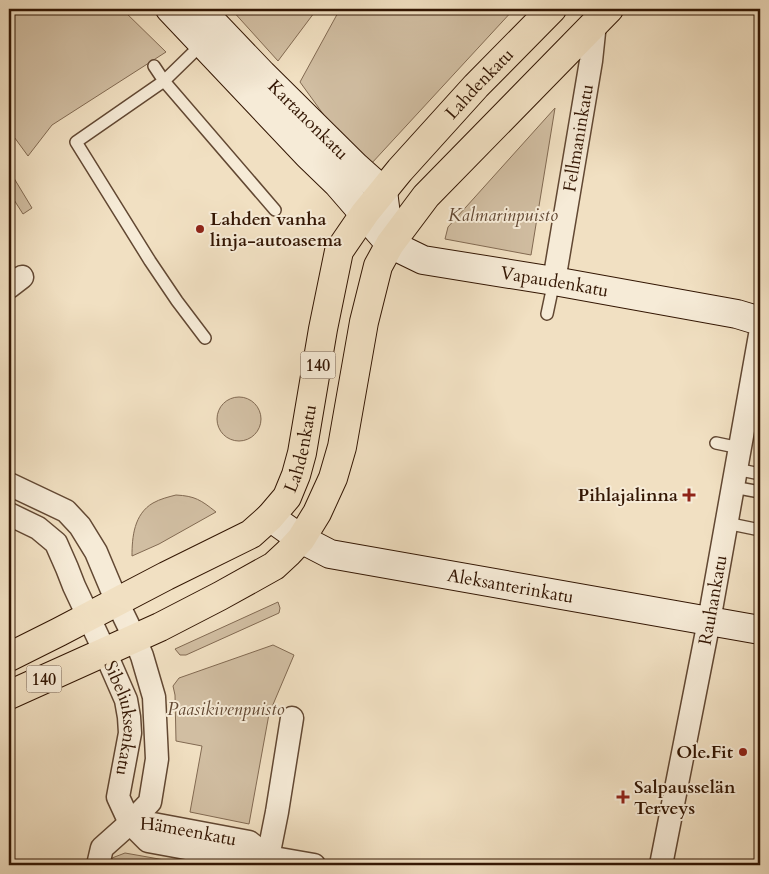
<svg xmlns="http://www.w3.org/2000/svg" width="769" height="874" font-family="Cardo,serif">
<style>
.green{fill:#d1bea2;stroke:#826a52}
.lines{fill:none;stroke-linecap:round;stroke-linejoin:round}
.lane-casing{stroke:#624833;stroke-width:14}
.street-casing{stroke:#624833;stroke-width:25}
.secondary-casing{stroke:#331603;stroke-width:30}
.primary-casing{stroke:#331603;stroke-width:30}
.lane{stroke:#f6ebd7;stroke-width:11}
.street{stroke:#f6ebd7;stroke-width:22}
.secondary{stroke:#f6ebd7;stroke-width:28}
.primary{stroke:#f1e0c2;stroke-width:28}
.poi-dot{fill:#8f2418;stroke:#f6ebd7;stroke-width:2}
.labels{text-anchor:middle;stroke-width:4;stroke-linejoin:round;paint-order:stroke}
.shield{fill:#f6ebd7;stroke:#6e5643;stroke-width:1}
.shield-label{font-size:16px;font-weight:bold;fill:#331603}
.street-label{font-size:18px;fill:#331603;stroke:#f6ebd7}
.park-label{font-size:18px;font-style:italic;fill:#624833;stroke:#f6ebd7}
.poi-label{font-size:18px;font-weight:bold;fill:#331603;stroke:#f6ebd7;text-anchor:start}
</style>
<rect width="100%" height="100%" fill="#f1e0c2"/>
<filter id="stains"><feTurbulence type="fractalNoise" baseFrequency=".004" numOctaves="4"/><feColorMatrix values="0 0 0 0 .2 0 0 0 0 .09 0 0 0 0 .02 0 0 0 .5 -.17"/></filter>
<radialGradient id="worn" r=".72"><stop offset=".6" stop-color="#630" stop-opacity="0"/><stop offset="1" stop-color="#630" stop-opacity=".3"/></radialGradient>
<!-- green -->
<path class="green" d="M 22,9 L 122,9 L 166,52 L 52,125 L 28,156 L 9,130 L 9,19 Z
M 231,9 L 317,9 L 278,61 Z
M 340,9 L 514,9 L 371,164 L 347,147 L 300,82 Z
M 555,108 L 531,255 L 445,239 L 448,227 Z
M 9,170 L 32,208 L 23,214 L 9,192 Z
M217 419a22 22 0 1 1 44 0a22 22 0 1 1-44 0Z
M 176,495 C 195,496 201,500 216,512 L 159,544 L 132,556 C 132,537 134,514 153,503 C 160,499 168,497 176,495 Z
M 278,602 L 280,608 L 279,613 L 186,655 L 180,655 L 175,649 Z
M 273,645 L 294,655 L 269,714 L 249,824 L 190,812 L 202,746 L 176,741 L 175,695 L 173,686 L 179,678 Z
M 125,853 L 193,865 L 111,865 L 112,858 Z"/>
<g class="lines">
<defs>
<path id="lane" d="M 203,43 L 164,81 L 76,142 L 150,261 L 177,301 L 205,338
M 154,66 L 164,81 L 275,210
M 547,314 L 554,281
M 716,443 L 740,448
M 736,469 L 760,474
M 733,487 L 760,492
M 726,523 L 760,530"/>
<g id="street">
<path id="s1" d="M 554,281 L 591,61 L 595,23"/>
<path d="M 9,287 L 22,277"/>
<path d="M 9,484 L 66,511 L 80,526 L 96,552 L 117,602 L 135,639 L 142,656 L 154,697 L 157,759 L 150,802 L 130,823 L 102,848 L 98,865"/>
<path id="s2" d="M 9,514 L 38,528 L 56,543 L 67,568 L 74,586 L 105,652 L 126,700 L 129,717 L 130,733 L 118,797 L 130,823 L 148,841 L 246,859 L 268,857 L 314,865"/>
<path id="s3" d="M 130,823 L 153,824 L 249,842 L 268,857"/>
<path d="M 271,865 L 268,857 L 277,812 L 292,718"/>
<path id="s4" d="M 661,865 L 709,621 L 760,335"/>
</g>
<g id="secondary">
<path id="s5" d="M 170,9 L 308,155 L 338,184 L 390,244 L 423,260 L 554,281 L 737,314 L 760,321"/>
<path id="s6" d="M 200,9 L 262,74 L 355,166 L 383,191 L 386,215"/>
<path id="s7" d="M 270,517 L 301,539 L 330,554 L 760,630"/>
</g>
<g id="primary">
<path id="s8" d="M 9,657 L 59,632 L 166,576 L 251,534 L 270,517 L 287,497 L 296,475 L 302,453 L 323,329 L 339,251 L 365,213 L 400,170 L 476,86 L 552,9"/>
<path d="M 9,695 L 160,627 L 220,596 L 274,566 L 288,553 L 301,539 L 317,513 L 333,478 L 342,447 L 364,322 L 378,266 L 390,244 L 426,196 L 609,9"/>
</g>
</defs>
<!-- lane casing -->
<use href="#lane" class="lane-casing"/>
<!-- street casing -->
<use href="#street" class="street-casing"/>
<!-- secondary casing -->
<use href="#secondary" class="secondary-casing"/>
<!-- primary casing -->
<use href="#primary" class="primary-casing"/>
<!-- lane -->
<use href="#lane" class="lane"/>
<!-- street -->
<use href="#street" class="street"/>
<!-- secondary -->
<use href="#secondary" class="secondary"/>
<!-- primary -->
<use href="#primary" class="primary"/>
</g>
<!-- markers -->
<g class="poi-dot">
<circle cx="200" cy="229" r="5"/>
<path d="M686.5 487.5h5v5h5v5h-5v5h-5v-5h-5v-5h5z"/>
<circle cx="743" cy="752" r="5"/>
<path d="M620.5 789.5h5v5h5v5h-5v5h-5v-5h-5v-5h5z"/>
</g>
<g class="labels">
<!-- shield labels -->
<g class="shield">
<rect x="300.5" y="351.5" width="35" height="27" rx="4"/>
<rect x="26.5" y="665.5" width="35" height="27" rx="4"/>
</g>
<g class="shield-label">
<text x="318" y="371">140</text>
<text x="44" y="685">140</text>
</g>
<!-- street labels -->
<g class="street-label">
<text dy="6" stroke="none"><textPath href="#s8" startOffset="794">Lahdenkatu</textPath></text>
<text dy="6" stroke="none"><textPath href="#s6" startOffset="155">Kartanonkatu</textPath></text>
<text dy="6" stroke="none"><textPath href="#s1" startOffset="145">Fellmaninkatu</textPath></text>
<text dy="6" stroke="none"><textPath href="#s5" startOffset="492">Vapaudenkatu</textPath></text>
<text dy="6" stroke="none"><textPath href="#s8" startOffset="374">Lahdenkatu</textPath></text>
<text dy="6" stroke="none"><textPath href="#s7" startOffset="254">Aleksanterinkatu</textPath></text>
<text dy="6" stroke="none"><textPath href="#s4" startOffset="270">Rauhankatu</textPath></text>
<text dy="6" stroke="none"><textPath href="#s2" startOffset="245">Sibeliuksenkatu</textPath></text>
<text dy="6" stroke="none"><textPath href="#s3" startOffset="59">Hämeenkatu</textPath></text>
</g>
<!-- park labels -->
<g class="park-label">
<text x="503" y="221">Kalmarinpuisto</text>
<text x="226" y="715">Paasikivenpuisto</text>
</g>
<!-- poi labels -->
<g class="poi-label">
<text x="210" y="225">Lahden vanha<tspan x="210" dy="21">linja-autoasema</tspan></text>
<text x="678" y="501" text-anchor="end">Pihlajalinna</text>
<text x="733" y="758" text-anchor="end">Ole.Fit</text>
<text x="634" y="793">Salpausselän<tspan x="634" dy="21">Terveys</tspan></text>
</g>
</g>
<!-- margin -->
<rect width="769" height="874" fill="none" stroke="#f1e0c2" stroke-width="30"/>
<rect x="10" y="10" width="749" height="854" fill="none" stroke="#331603" stroke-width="2.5"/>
<rect x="15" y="15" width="739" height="844" fill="none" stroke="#331603"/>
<rect width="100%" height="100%" filter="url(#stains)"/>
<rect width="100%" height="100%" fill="url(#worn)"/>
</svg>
